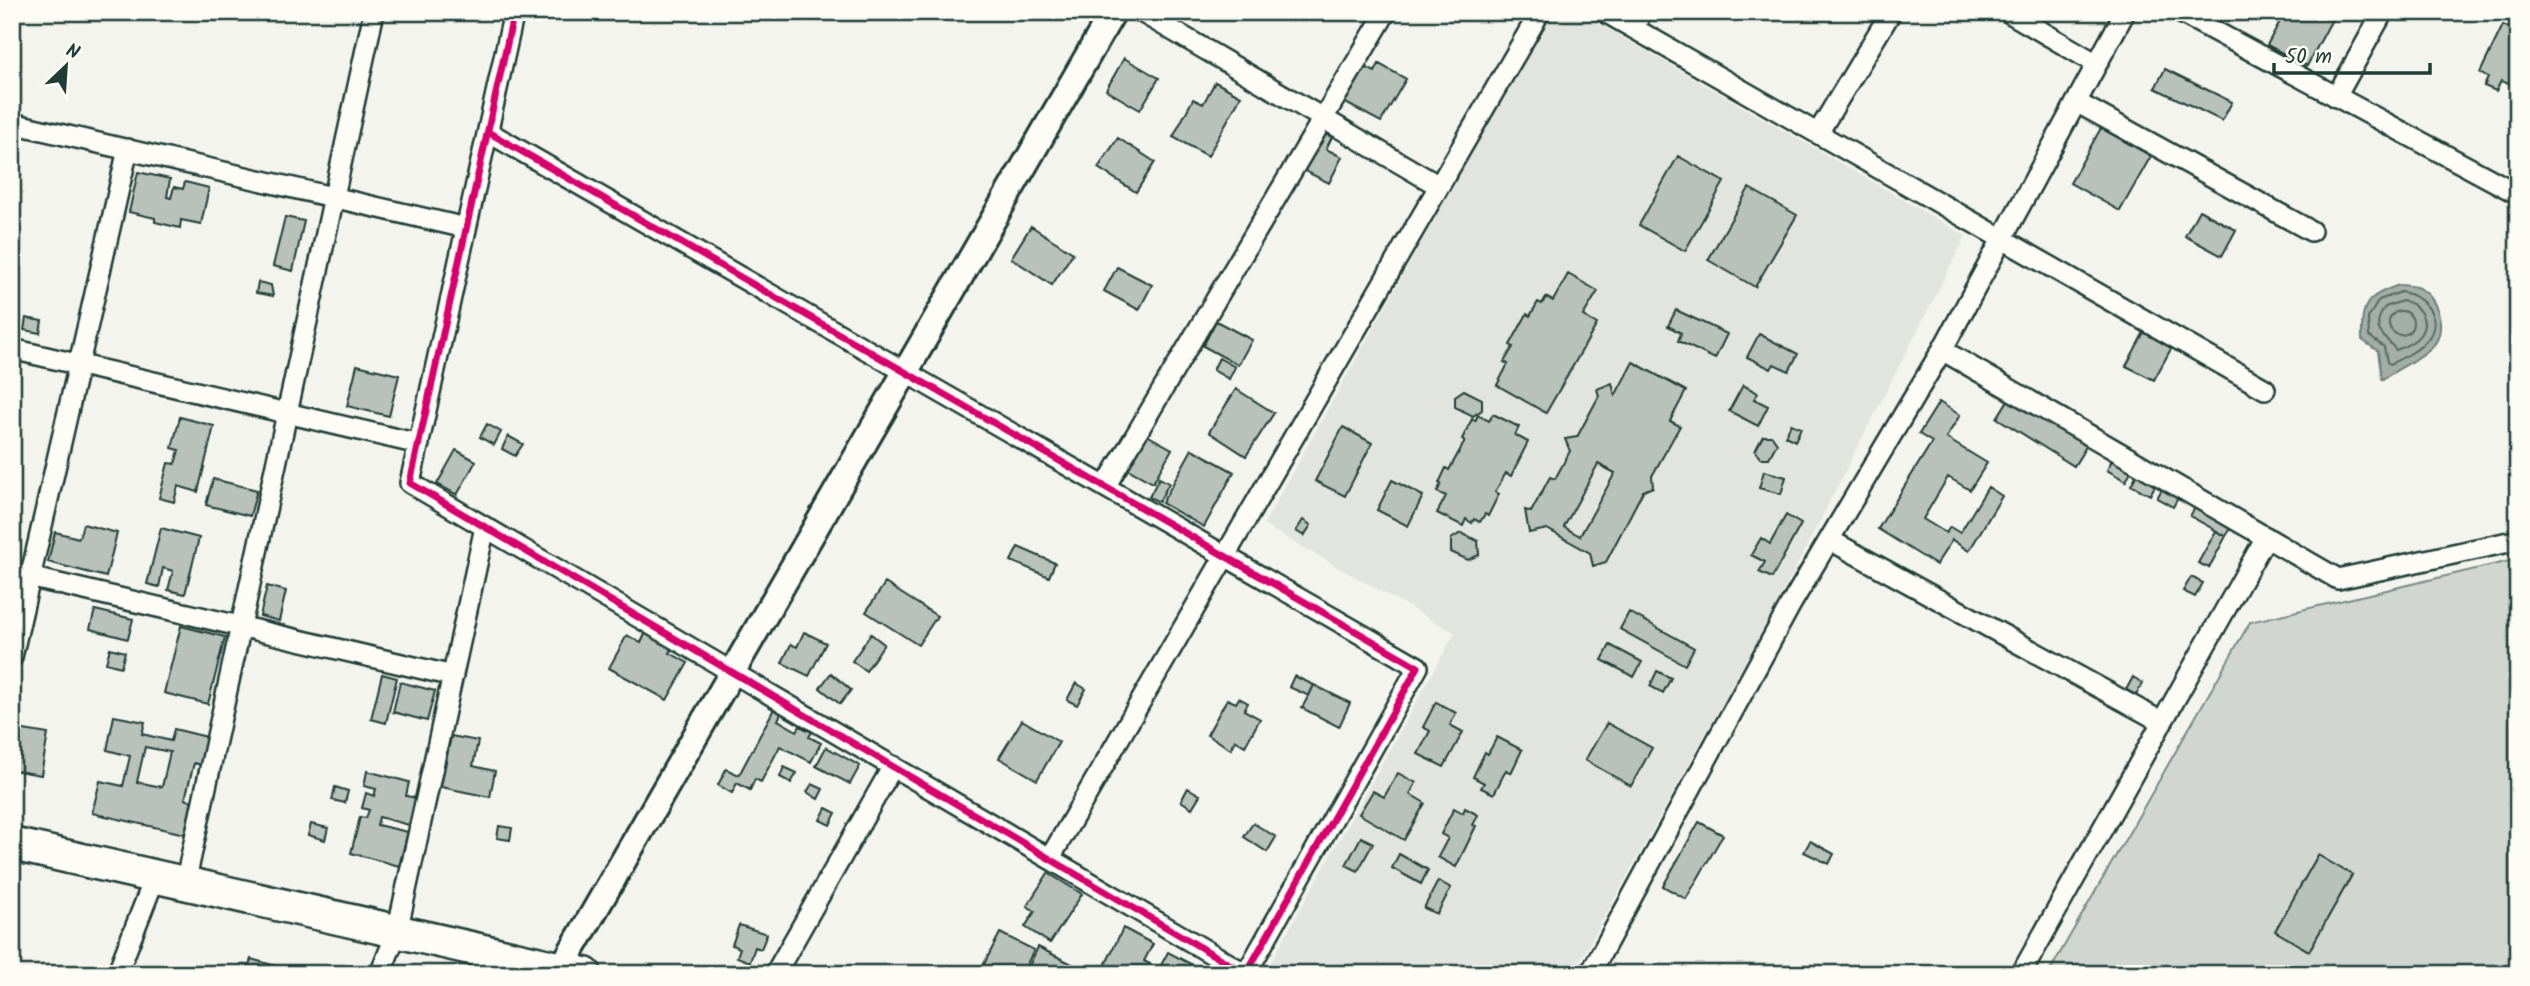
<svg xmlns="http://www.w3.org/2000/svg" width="2530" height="986" font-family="Kalam,sans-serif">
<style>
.built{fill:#e2e5df}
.green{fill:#d1d6d1;stroke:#788a82;stroke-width:2}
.water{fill:#a3aea7;stroke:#6e8179;stroke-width:2}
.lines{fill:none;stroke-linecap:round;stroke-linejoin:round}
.shore{stroke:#546a62;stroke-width:2}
.building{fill:#b9c1bb;stroke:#1f3d34;stroke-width:2;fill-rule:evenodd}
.minor-casing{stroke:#1f3d34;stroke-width:24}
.tertiary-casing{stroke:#1f3d34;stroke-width:30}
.trunk-casing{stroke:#1f3d34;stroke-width:37}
.minor{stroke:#fdfcf7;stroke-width:19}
.tertiary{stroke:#fdfcf7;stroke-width:24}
.trunk{stroke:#fdfcf7;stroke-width:32}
.cycleway-casing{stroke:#fdfcf7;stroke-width:11}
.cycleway{stroke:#d6006c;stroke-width:7}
</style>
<rect width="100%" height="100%" fill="#f4f4ef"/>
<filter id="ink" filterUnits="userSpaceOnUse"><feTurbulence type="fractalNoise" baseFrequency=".0143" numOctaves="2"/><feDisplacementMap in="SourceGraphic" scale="14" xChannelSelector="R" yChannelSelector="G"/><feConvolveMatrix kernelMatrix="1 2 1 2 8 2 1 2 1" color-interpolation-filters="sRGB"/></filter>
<g filter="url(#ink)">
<!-- built -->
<path class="built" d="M 1550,12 L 1579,12 L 1966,236 L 1774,610 L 1573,974 L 1264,974 L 1455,633 L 1263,525 Z"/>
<!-- green -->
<path class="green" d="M 2518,559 L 2518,974 L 2048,974 L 2250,622 Z"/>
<!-- water -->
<path class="water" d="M 2399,285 C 2404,285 2411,286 2416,287 C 2436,294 2446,323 2436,342 C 2429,354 2395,370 2382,380 L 2378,351 L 2362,340 C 2361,303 2366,297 2399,285 Z"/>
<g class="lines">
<!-- shore -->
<path class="shore" d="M 2401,292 C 2423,295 2445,318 2427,340 C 2418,351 2402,358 2390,364 L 2387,362 L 2384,347 L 2369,336 L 2368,318 L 2379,300 Z
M 2402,301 C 2417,303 2431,319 2420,335 C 2415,342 2404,347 2396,350 C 2382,333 2370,330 2385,307 Z
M2389 323a12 12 0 1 1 24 0a12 12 0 1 1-24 0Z"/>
</g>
<!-- building -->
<path class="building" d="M 2285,12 L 2336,12 L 2307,66 L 2267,45 Z
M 2503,25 L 2518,32 L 2518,67 L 2509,84 L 2501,81 L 2496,91 L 2484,86 L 2488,78 L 2480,73 Z
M 1124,58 L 1159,78 L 1140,110 L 1106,90 Z
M 1357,63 L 1375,72 L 1379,64 L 1406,79 L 1381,122 L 1338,99 Z
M 2165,69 L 2232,102 L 2222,121 L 2155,88 Z
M 1215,82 L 1241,96 L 1208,156 L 1173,137 L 1193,99 L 1203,104 Z
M 2101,128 L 2151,156 L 2120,211 L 2070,183 Z
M 1319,131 L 1332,137 L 1326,149 L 1342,157 L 1329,183 L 1301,169 Z
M 1118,138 L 1155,162 L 1136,192 L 1098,168 Z
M 1678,156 L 1724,182 L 1685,251 L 1639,225 Z
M 138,172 L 170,179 L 167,197 L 171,198 L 174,187 L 183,189 L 185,182 L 209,188 L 201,224 L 181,220 L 180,228 L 155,222 L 155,218 L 129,212 Z
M 1749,188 L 1797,215 L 1755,287 L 1708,260 Z
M 2199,210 L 2236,230 L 2222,256 L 2185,236 Z
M 285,217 L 304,221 L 293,271 L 273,266 Z
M 1031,226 L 1073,253 L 1052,285 L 1011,258 Z
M 1117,267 L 1152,285 L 1139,310 L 1104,291 Z
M 1568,274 L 1598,291 L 1583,316 L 1597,324 L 1546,413 L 1497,385 L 1508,364 L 1504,362 L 1513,347 L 1510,345 L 1527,314 L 1530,316 L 1538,302 L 1542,304 L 1546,297 L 1553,301 Z
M 258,282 L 271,285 L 273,296 L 256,293 Z
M 1676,310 L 1727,334 L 1715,359 L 1678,341 L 1681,333 L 1668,326 Z
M 26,318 L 42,321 L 40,333 L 24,330 Z
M 1216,321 L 1252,340 L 1238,365 L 1203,346 Z
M 2144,332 L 2172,347 L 2154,380 L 2126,366 Z
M 1759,334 L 1798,354 L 1789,371 L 1774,364 L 1771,369 L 1747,357 Z
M 1219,358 L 1235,367 L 1229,379 L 1213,370 Z
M 1633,362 L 1686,391 L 1670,421 L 1680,426 L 1652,476 L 1653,487 L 1643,491 L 1606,562 L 1593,566 L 1590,553 L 1547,529 L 1529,533 L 1525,510 L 1531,512 L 1550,477 L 1555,479 L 1570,451 L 1565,439 L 1577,437 L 1599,396 L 1597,389 L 1612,383 L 1615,396 ZM 1598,464 L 1615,473 L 1580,536 L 1564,527 Z
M 357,365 L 399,375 L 389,416 L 347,406 Z
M 1743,385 L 1758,393 L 1754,399 L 1768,406 L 1758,426 L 1729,411 Z
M 1236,389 L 1274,413 L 1246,456 L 1209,432 Z
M 1464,390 L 1482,399 L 1482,410 L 1473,416 L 1455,407 L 1455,396 Z
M 2010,397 L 2087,445 L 2074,466 L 1997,418 Z
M 1939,402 L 1960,415 L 1946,438 L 1987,463 L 1970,490 L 1948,477 L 1923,519 L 1946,533 L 1950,527 L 1960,533 L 1988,487 L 2002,496 L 1969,551 L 1952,540 L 1936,565 L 1878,529 L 1932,442 L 1919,434 Z
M 1493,414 L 1519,427 L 1515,435 L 1528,442 L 1511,476 L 1506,473 L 1495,492 L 1499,494 L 1488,516 L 1485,514 L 1480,522 L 1474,519 L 1472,523 L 1466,519 L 1463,526 L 1437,513 L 1446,496 L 1437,492 L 1441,484 L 1439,483 L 1446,468 L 1449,470 L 1465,441 L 1462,439 L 1472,419 L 1475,421 L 1478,415 L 1489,421 Z
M 180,417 L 214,426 L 198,492 L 178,486 L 174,502 L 159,498 L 168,463 L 175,464 L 179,450 L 172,448 Z
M 487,424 L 501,432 L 494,445 L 480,437 Z
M 1791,424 L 1801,428 L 1795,441 L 1785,436 Z
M 1343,427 L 1372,443 L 1345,496 L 1315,481 Z
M 1145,434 L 1172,449 L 1153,483 L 1126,468 Z
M 508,436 L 523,444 L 515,456 L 502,449 Z
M 1763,436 L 1772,436 L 1777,443 L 1769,458 L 1760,458 L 1755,451 Z
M 1192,449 L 1234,472 L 1204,527 L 1162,503 Z
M 456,450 L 476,461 L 457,495 L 437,484 Z
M 2112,460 L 2131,471 L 2126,481 L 2107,470 Z
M 1764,471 L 1786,477 L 1781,494 L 1759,488 Z
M 2137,474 L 2156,484 L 2150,495 L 2131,485 Z
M 1159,478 L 1169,483 L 1159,502 L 1149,497 Z
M 213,479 L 257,490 L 250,516 L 206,505 Z
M 1392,480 L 1423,496 L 1408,526 L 1377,510 Z
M 2162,489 L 2178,498 L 2173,507 L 2157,498 Z
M 2197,504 L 2233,525 L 2226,536 L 2190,516 Z
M 1786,515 L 1801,524 L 1772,578 L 1759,572 L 1765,562 L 1751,555 L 1761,538 L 1770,544 Z
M 1303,520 L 1311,525 L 1304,536 L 1296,531 Z
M 83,524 L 117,533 L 106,577 L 48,562 L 55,532 L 79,538 Z
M 161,528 L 199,538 L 185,594 L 168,590 L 173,571 L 163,568 L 159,587 L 147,584 Z
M 2216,531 L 2226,536 L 2209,568 L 2198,563 Z
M 1461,533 L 1478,541 L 1479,555 L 1468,560 L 1451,552 L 1451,539 Z
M 1018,547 L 1055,563 L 1049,577 L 1011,561 Z
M 2191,577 L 2203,583 L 2195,597 L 2183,591 Z
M 885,583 L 937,616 L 918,645 L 866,612 Z
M 267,586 L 286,591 L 279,621 L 260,616 Z
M 95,610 L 133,619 L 128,639 L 90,629 Z
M 1629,612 L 1694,648 L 1685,665 L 1620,629 Z
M 181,626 L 225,637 L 208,704 L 164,693 Z
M 646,632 L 674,647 L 670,653 L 688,663 L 667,700 L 609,668 L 627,635 L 641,643 Z
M 804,632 L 826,643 L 809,676 L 782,663 L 791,644 L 797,647 Z
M 871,634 L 884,644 L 866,671 L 852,661 Z
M 1610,645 L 1642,662 L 1634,677 L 1602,660 Z
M 110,648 L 125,652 L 121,667 L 106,663 Z
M 1657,671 L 1671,678 L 1663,693 L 1650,686 Z
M 831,673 L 851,690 L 840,704 L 820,688 Z
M 382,674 L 397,678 L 386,723 L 371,719 Z
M 1294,676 L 1314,685 L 1309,696 L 1289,687 Z
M 2133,677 L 2143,683 L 2136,695 L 2126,690 Z
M 400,682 L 435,691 L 427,721 L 393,712 Z
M 1076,683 L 1086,689 L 1077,705 L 1067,700 Z
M 1314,685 L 1350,703 L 1339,727 L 1302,708 Z
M 1239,698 L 1248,703 L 1244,710 L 1260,719 L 1245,746 L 1235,740 L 1231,749 L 1207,735 L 1227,699 L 1236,703 Z
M 1436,702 L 1456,713 L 1450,725 L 1463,732 L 1444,767 L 1418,754 L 1430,731 L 1423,727 Z
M 775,707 L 782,711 L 778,720 L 797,731 L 800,726 L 812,732 L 809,737 L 821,743 L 811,762 L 780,746 L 761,782 L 755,779 L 750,790 L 737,783 L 732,793 L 718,785 L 726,769 L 739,775 Z
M 114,716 L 145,722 L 142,734 L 171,741 L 174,729 L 207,737 L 201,765 L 194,763 L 185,799 L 192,801 L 185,834 L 92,813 L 100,781 L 123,786 L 130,756 L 107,750 ZM 145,747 L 170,752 L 162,787 L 137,782 Z
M 1022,720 L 1059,742 L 1037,780 L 999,758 Z
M 1607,723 L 1652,748 L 1631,786 L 1585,760 Z
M 12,728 L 48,734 L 41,775 L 12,770 Z
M 451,736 L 478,741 L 473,766 L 495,771 L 490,797 L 441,787 Z
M 1497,737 L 1522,750 L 1511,773 L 1506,770 L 1494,794 L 1481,788 L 1484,783 L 1473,777 L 1485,752 L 1488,754 Z
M 826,747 L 860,766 L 850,784 L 816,766 Z
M 784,767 L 797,773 L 791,783 L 780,777 Z
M 367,771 L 409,782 L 406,796 L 416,798 L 409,825 L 379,817 L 377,825 L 408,832 L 399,866 L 351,853 L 360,817 L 366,818 L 369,810 L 362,808 L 366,793 L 374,796 L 376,789 L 364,786 Z
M 1398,773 L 1416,783 L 1410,794 L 1425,803 L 1404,840 L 1359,814 L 1373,791 L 1384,797 Z
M 812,784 L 823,789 L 818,799 L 807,792 Z
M 335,787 L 348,791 L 345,803 L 332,800 Z
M 1188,788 L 1200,795 L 1192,808 L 1181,801 Z
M 826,808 L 836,813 L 830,825 L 820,820 Z
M 1454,808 L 1463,813 L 1465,808 L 1478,815 L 1473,825 L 1476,826 L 1456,867 L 1438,857 L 1448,838 L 1441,834 Z
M 1699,822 L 1723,835 L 1686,899 L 1663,886 Z
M 1253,823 L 1276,837 L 1267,852 L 1244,837 Z
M 311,824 L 328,828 L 325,840 L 308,835 Z
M 499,826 L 512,828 L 510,840 L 497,838 Z
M 1361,837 L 1373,843 L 1358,871 L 1346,865 Z
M 1810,841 L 1834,854 L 1829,864 L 1804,852 Z
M 1399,854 L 1428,870 L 1421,884 L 1392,868 Z
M 2318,855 L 2352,875 L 2309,951 L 2275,931 Z
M 1048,873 L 1082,894 L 1050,943 L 1025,927 L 1035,911 L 1027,906 Z
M 1438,881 L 1451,888 L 1437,914 L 1424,908 Z
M 739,925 L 767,934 L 761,949 L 755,947 L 750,962 L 737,957 L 740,948 L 732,945 Z
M 1123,928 L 1153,944 L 1144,961 L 1159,969 L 1168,952 L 1202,970 L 1200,974 L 1101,974 Z
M 1000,933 L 1034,950 L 1022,974 L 995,974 L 983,966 Z
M 1038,947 L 1084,970 L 1082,974 L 1025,974 Z
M 251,959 L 290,970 L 289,974 L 246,974 Z"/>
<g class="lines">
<defs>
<path id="minor" d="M 1141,12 L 1439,186
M 1605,12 L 2265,389
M 2008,12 L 2097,64
M 2179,12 L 2518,194
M 1633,28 L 1642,12
M 2336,97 L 2383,12
M 2076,102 L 2311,231
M 12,123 L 466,228
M 488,132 L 1418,667 L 1246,974 L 410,483 L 514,12
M 1818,133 L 1891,12
M 12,349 L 419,444
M 1942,350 L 2338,579 L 2518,540
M 1105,487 L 1386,12
M 1830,540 L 2162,722
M 12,573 L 453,676
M 12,657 L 128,149
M 1050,858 L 1540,12
M 185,884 L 374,12
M 117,974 L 155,877
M 380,974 L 397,932 L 485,527
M 775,974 L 893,766
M 1590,974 L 1791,604 L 1942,350 L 2125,12
M 2021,974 L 2266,537"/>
<path id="tertiary" d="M 561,969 L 1113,12"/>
<path id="trunk" d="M 12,844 L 585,974"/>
</defs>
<!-- minor casing -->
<use href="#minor" class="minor-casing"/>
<!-- tertiary casing -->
<use href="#tertiary" class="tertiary-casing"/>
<!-- trunk casing -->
<use href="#trunk" class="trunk-casing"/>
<!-- minor -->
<use href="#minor" class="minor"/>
<!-- tertiary -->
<use href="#tertiary" class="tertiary"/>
<!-- trunk -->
<use href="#trunk" class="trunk"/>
<defs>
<path id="cycleway" d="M 488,132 L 1418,667 L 1246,974 L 410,483 L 514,12"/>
</defs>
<!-- cycleway casing -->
<use href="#cycleway" class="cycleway-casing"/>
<!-- cycleway -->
<use href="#cycleway" class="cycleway"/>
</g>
</g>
<!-- margin -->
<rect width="2530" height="986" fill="none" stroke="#fdfcf7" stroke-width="42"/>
<rect x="21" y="21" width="2488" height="944" fill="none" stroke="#1f3d34" stroke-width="2.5" filter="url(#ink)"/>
<!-- north arrow -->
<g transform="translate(66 66) rotate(25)" stroke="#fdfcf7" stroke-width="5" paint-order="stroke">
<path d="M0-5L12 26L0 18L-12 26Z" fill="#1f3d34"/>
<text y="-10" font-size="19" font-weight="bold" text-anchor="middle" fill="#1f3d34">N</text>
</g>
<!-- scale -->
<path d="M2274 63v10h156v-10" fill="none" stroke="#1f3d34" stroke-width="3.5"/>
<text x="2285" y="63" font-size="21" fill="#1f3d34" stroke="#fdfcf7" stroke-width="5" paint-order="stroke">50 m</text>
</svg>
